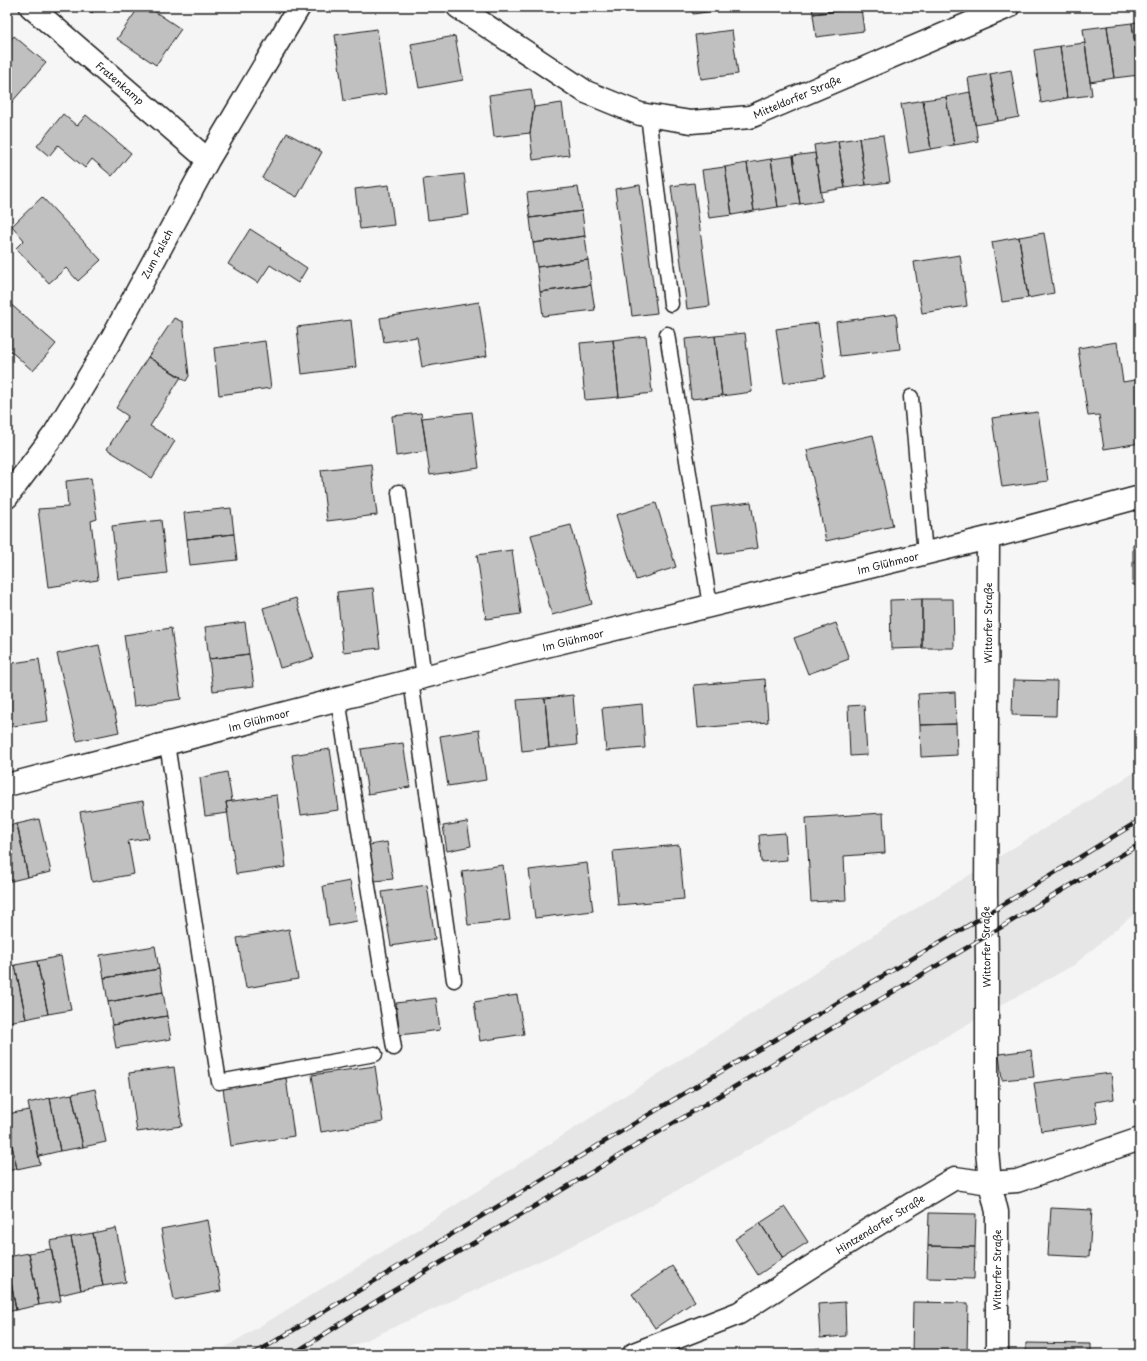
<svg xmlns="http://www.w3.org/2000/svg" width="1147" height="1361" font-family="'Playpen Sans',sans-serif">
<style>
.built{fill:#e6e6e6}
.building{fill:#c0c0c0;stroke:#1c1c1c}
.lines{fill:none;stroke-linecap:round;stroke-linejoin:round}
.service-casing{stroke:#1c1c1c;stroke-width:17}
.minor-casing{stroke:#1c1c1c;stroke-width:25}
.service{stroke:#fff;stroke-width:14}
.minor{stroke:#fff;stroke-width:22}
.rail-casing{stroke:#1c1c1c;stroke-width:4.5}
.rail{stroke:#fff;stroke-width:3;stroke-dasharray:9;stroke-linecap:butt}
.labels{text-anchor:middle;stroke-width:3;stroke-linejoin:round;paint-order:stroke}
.street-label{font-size:10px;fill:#1c1c1c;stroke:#fff}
</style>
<rect width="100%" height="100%" fill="#f6f6f6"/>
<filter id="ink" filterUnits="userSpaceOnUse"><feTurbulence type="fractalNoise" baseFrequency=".025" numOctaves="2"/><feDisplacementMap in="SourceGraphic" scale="8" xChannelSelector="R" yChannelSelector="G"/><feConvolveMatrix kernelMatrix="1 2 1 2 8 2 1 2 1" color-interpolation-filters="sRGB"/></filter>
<g filter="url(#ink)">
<!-- built -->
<path class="built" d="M 1140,769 L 1140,909 L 1074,965 L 994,1009 L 650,1206 L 555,1254 L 346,1349 L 338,1354 L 214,1354 L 392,1246 L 886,927 Z"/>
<!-- building -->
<path class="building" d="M 85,7 L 98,7 L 92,13 Z
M 139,7 L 148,7 L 181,29 L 156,65 L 117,39 Z
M 692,7 L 735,7 L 735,8 L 693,14 Z
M 812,7 L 861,7 L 861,8 L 813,14 Z
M 861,8 L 864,31 L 816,37 L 813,14 Z
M 1140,21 L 1140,74 L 1139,75 L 1132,23 Z
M 1132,23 L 1139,75 L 1114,78 L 1107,26 Z
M 1107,26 L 1114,78 L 1090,82 L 1083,29 Z
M 377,29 L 386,94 L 344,101 L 335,35 Z
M 732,30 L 738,74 L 701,79 L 695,35 Z
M 14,36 L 46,63 L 11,103 L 7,100 L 7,44 Z
M 455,36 L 463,80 L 419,88 L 411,44 Z
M 1085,43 L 1092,95 L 1067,98 L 1060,46 Z
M 1060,46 L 1067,98 L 1041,103 L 1034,50 Z
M 1011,70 L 1019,117 L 998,121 L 990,74 Z
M 990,74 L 998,121 L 975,125 L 968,78 Z
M 531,89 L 534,107 L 530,133 L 494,137 L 489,95 Z
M 970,92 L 978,141 L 954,145 L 946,97 Z
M 946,97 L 954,145 L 931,149 L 923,100 Z
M 923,100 L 931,149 L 909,153 L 901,104 Z
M 562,103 L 569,155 L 533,160 L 530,133 L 534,107 Z
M 63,114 L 77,126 L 86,115 L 131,153 L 112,176 L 92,159 L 85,168 L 58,145 L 49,156 L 37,146 Z
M 287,133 L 322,152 L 297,197 L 262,178 Z
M 883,135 L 890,182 L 866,185 L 859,138 Z
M 859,138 L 866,185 L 845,188 L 838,141 Z
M 838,141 L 845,188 L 821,192 L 814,145 Z
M 815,153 L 822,201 L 800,204 L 793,156 Z
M 793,156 L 800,204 L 778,207 L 771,159 Z
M 771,159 L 778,207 L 754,211 L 747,163 Z
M 747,163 L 754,211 L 732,215 L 725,167 Z
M 725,167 L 732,215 L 709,218 L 702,170 Z
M 464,174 L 469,215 L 428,220 L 423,179 Z
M 694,183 L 710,306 L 687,309 L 671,186 Z
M 389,185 L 394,225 L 360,229 L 355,189 Z
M 640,185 L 657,313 L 632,316 L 615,189 Z
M 578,187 L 582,211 L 530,218 L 527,193 Z
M 42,197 L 101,260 L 78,281 L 66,268 L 49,283 L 16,248 L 24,240 L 12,226 Z
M 582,211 L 585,236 L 533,243 L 530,218 Z
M 250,229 L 281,249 L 280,250 L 307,268 L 298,283 L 270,265 L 258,283 L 228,264 Z
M 1044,233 L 1054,293 L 1028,298 L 1019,237 Z
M 585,236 L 588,260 L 537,267 L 533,243 Z
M 1019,237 L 1028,298 L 1002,302 L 992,242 Z
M 960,255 L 967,306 L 922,313 L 914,262 Z
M 588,260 L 591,285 L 540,292 L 537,267 Z
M 591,285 L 595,310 L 543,316 L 540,292 Z
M 7,301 L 56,344 L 33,371 L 7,348 Z
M 479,302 L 487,356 L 422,367 L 417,337 L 384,342 L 380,318 Z
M 896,314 L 900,349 L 840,356 L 836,322 Z
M 174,318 L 183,322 L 189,376 L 186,381 L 148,357 Z
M 351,320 L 356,367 L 302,374 L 297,327 Z
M 818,323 L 825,377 L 784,383 L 776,329 Z
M 745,333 L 752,392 L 722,396 L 715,336 Z
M 646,336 L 652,393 L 619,397 L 613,340 Z
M 715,336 L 722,396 L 691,399 L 685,339 Z
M 613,340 L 619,397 L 585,400 L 580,343 Z
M 265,341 L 271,388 L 219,395 L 214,348 Z
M 1117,342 L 1123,382 L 1140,379 L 1140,443 L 1104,449 L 1099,415 L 1088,416 L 1078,348 Z
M 148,357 L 181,377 L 150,426 L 175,441 L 152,478 L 107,449 L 128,416 L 116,408 Z
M 472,412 L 479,468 L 430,475 L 422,418 Z
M 1038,412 L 1048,481 L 1002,487 L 992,418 Z
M 421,413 L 427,451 L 396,456 L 392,416 Z
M 873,435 L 893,526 L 826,541 L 807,450 Z
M 371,464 L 377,515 L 327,521 L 321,470 Z
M 91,478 L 97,519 L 91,521 L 98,580 L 48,587 L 38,509 L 68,507 L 66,481 Z
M 751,502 L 758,548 L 718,554 L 711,507 Z
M 656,503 L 676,567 L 636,580 L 616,515 Z
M 231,508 L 234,534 L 187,539 L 184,513 Z
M 161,520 L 167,573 L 118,579 L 112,526 Z
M 571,525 L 592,604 L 552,615 L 531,535 Z
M 234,534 L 237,560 L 190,565 L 187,539 Z
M 1133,545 L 1140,545 L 1140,585 L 1133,585 Z
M 512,550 L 521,614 L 486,619 L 477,555 Z
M 373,588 L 380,648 L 343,652 L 337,592 Z
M 296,598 L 314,658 L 280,668 L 263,608 Z
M 922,599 L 953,599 L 954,648 L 922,648 Z
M 922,599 L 922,648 L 891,649 L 890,600 Z
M 245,622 L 249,654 L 209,659 L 205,627 Z
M 836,623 L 849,659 L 808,674 L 794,638 Z
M 171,628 L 181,699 L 134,706 L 124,635 Z
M 99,645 L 119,732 L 77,741 L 57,654 Z
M 249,654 L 254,686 L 213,691 L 209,659 Z
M 39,659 L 48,721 L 7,727 L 7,664 Z
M 765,679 L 768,722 L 698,728 L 694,685 Z
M 1013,680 L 1057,681 L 1056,716 L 1012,715 Z
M 955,692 L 956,724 L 920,725 L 918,694 Z
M 573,695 L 577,745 L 549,748 L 545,698 Z
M 545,698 L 549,748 L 522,751 L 517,700 Z
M 642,704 L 645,748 L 606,751 L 602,708 Z
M 864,705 L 867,755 L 850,756 L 848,706 Z
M 956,724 L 957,755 L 921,757 L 920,725 Z
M 479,730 L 486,780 L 448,786 L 440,736 Z
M 403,743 L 410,787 L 368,794 L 361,749 Z
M 330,749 L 339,810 L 301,815 L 292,755 Z
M 227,772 L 232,801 L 226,802 L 228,813 L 205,816 L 200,778 Z
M 277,795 L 286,867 L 236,874 L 226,802 Z
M 143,801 L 149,838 L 128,841 L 134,874 L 92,882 L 80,812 Z
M 883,813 L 885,853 L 844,856 L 846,900 L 811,902 L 806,818 Z
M 39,819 L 51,872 L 28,877 L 17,824 Z
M 467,822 L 471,846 L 447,851 L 443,826 Z
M 17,824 L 28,877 L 7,882 L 7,826 Z
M 785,833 L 787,860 L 761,862 L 759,835 Z
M 387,842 L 393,879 L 374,881 L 369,845 Z
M 679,845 L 684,899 L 618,905 L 613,851 Z
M 587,863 L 593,911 L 535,918 L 529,870 Z
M 503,865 L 510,920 L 468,925 L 462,871 Z
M 350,881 L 357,921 L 329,926 L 323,886 Z
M 427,885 L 435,939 L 391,946 L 382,892 Z
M 289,929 L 298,979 L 246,988 L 237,938 Z
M 155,946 L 159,969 L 104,978 L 100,955 Z
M 61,956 L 71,1010 L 48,1014 L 37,961 Z
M 37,961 L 48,1014 L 26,1019 L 15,965 Z
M 15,965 L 26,1019 L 7,1022 L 7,967 Z
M 159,969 L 163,992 L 108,1002 L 104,978 Z
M 163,992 L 167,1016 L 112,1025 L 108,1002 Z
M 517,995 L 524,1034 L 480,1041 L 474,1002 Z
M 436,998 L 440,1030 L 400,1035 L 396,1003 Z
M 167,1016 L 171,1039 L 116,1048 L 112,1025 Z
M 1031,1050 L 1034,1077 L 1002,1080 L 999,1054 Z
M 375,1066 L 383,1122 L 321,1132 L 312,1075 Z
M 174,1067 L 182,1126 L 137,1132 L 129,1073 Z
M 1111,1073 L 1114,1099 L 1095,1102 L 1098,1123 L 1041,1131 L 1034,1083 Z
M 286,1078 L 294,1136 L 231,1146 L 223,1088 Z
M 95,1089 L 106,1142 L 83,1147 L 72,1094 Z
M 72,1094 L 83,1147 L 60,1151 L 50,1098 Z
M 50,1098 L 60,1151 L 39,1156 L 28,1103 Z
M 29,1110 L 40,1164 L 17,1169 L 7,1122 L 7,1114 Z
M 7,1122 L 17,1169 L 7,1171 Z
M 785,1207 L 808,1242 L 783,1258 L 760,1223 Z
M 1051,1208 L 1092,1210 L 1089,1257 L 1048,1255 Z
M 929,1213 L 976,1214 L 975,1247 L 928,1246 Z
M 208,1220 L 221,1291 L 174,1300 L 161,1229 Z
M 760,1223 L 783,1258 L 758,1275 L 735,1239 Z
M 116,1228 L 126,1282 L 103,1286 L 93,1233 Z
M 93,1233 L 103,1286 L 81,1290 L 71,1237 Z
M 71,1237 L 81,1290 L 60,1295 L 50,1241 Z
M 928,1246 L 975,1247 L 974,1279 L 927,1278 Z
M 51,1249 L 61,1301 L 39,1305 L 29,1253 Z
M 29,1253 L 39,1305 L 16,1310 L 7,1257 Z
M 7,1259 L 16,1310 L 7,1312 Z
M 672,1266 L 695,1301 L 655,1328 L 632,1294 Z
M 845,1302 L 846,1336 L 820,1338 L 818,1304 Z
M 913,1302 L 968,1303 L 967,1354 L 912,1354 Z
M 1026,1343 L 1091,1344 L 1091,1354 L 1026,1354 Z
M 820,1348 L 820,1354 L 771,1354 L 771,1352 Z"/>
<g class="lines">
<defs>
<path id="service" d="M 648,115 L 671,304
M 667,334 L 710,606
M 911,397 L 925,554
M 399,492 L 424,677
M 411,681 L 454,980
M 338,699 L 394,1048
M 167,744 L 219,1082 L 375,1054"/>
<path id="minor" d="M 31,7 L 208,160
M 458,7 L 586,92 L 640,114 L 691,122 L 750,117 L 1008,7
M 7,497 L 55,433 L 112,338 L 208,160 L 299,7
M 988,538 L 986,893 L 987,960 L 987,1150 L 990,1183 L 997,1212 L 997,1354
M 7,785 L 509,655 L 988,538 L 1140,497
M 634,1354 L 739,1313 L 868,1230 L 955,1178 L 990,1183 L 1017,1181 L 1140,1139"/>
</defs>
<!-- service casing -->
<use href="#service" class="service-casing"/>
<!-- minor casing -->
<use href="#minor" class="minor-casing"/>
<!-- service -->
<use href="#service" class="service"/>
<!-- minor -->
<use href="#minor" class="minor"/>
<defs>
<path id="rail" d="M 254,1354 L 683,1094 L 986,915 L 1140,820
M 293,1354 L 388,1294 L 1140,844"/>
</defs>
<!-- rail casing -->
<use href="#rail" class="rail-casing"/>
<!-- rail -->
<use href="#rail" class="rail"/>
</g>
</g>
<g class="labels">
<!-- street labels -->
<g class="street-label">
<text transform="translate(120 83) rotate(41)" y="4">Fratenkamp</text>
<text transform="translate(797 97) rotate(-23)" y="4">Mitteldorfer Straße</text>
<text transform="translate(157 254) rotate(-62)" y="4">Zum Falsch</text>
<text transform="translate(888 563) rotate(-14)" y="4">Im Glühmoor</text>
<text transform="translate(988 623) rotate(-90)" y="4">Wittorfer Straße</text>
<text transform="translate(573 640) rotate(-14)" y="4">Im Glühmoor</text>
<text transform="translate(259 720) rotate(-15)" y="4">Im Glühmoor</text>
<text transform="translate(986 947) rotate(-91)" y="4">Wittorfer Straße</text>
<text transform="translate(880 1224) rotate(-32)" y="4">Hintzendorfer Straße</text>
<text transform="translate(997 1270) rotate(-90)" y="4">Wittorfer Straße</text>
</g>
</g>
<!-- margin -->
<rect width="1147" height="1361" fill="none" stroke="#fff" stroke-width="24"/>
<rect x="12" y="12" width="1123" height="1337" fill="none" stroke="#1c1c1c" stroke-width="1.5" filter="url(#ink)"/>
</svg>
